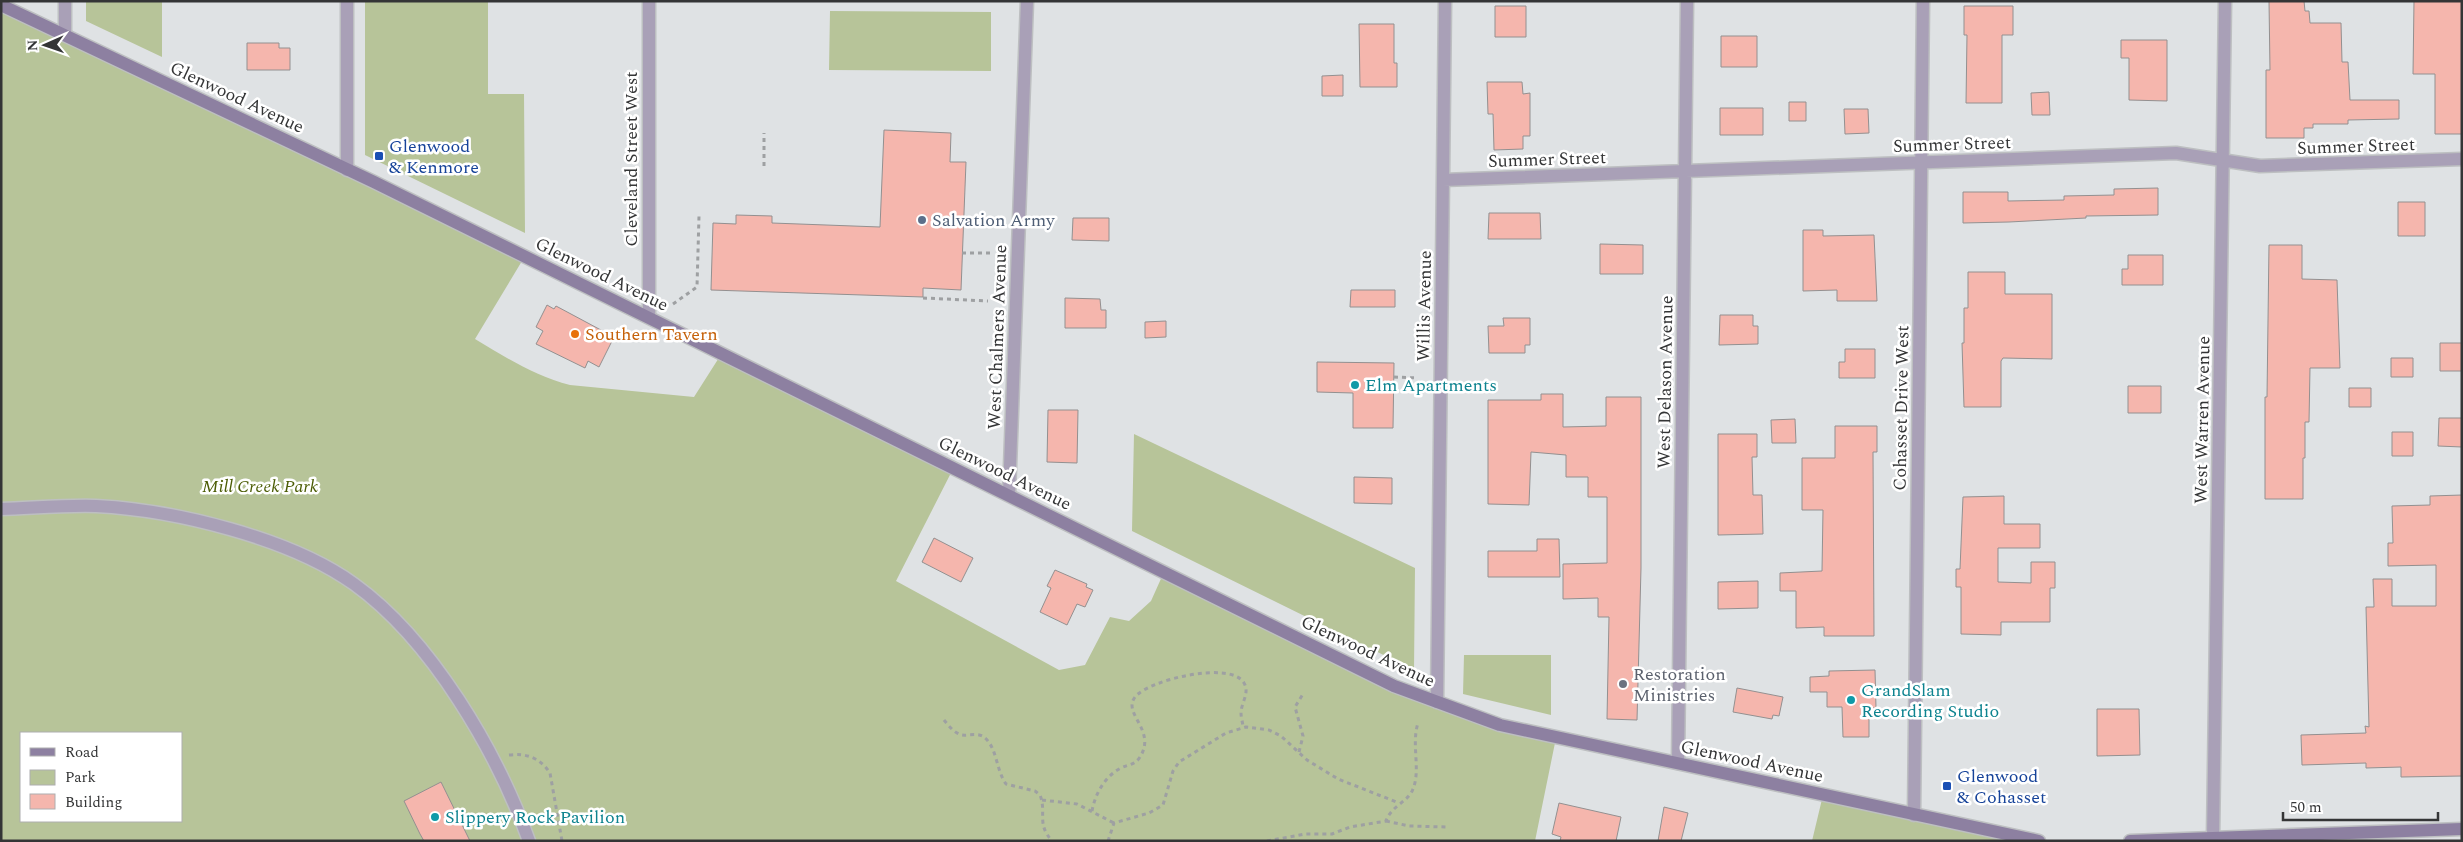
<svg xmlns="http://www.w3.org/2000/svg" width="2463" height="842" font-family="Spectral,serif">
<style>
.green{fill:#b7c499;fill-rule:evenodd}
.building{fill:#f5b6ad;stroke:#939090}
.lines{fill:none;stroke-linecap:round;stroke-linejoin:round}
.street-casing{stroke:#bdbfc1;stroke-width:15}
.secondary-casing{stroke:#bdbfc1;stroke-width:15}
.path{stroke:#9ea0a2;stroke-width:3;stroke-dasharray:4 4;stroke-linecap:butt}
.street{stroke:#a9a0b7;stroke-width:12}
.secondary{stroke:#8d80a1;stroke-width:12}
.transit-dot{fill:#1a4fb4;stroke:#fff;stroke-width:2}
.service-dot{fill:#5c6f8a;stroke:#fff;stroke-width:2}
.food-dot{fill:#e8710a;stroke:#fff;stroke-width:2}
.culture-dot{fill:#0f9aa8;stroke:#fff;stroke-width:2}
.worship-dot{fill:#6b7280;stroke:#fff;stroke-width:2}
.labels{text-anchor:middle;stroke-width:5;stroke-linejoin:round;paint-order:stroke}
.street-label{font-size:18px;fill:#343536;stroke:#fff}
.transit-label{font-size:18px;fill:#164399;stroke:#fff;text-anchor:start}
.service-label{font-size:18px;fill:#4e5e75;stroke:#fff;text-anchor:start}
.food-label{font-size:18px;fill:#c56008;stroke:#fff;text-anchor:start}
.culture-label{font-size:18px;fill:#0d838f;stroke:#fff;text-anchor:start}
.park-label{font-size:18px;font-style:italic;fill:#4b5c04;stroke:#fff}
.worship-label{font-size:18px;fill:#5b616d;stroke:#fff;text-anchor:start}
</style>
<rect width="100%" height="100%" fill="#dfe2e4"/>
<!-- green -->
<path class="green" d="M 86,1 L 162,1 L 162,57 L 86,21 Z
M 365,1 L 488,1 L 488,94 L 524,94 L 525,233 L 365,155 Z
M 1,5 L 525,256 L 475,339 C 505,357 535,376 570,385 L 694,397 L 722,353 L 954,467 L 896,581 L 1059,670 L 1085,665 L 1110,617 L 1129,621 L 1151,601 L 1164,572 L 1437,702 L 1556,738 L 1535,841 L 1,841 ZM 21,733 L 181,733 L 181,821 L 21,821 Z
M 830,11 L 991,12 L 991,71 L 829,70 Z
M 1134,434 L 1415,568 L 1414,670 L 1132,531 Z
M 1464,655 L 1551,655 L 1551,715 L 1463,694 Z
M 1823,795 L 2009,835 L 2007,841 L 1812,841 Z"/>
<!-- building -->
<path class="building" d="M 2269,1 L 2304,1 L 2305,11 L 2309,11 L 2310,23 L 2341,23 L 2342,62 L 2348,62 L 2350,100 L 2399,100 L 2399,119 L 2348,120 L 2348,124 L 2313,124 L 2313,128 L 2304,128 L 2304,138 L 2266,138 L 2266,70 L 2270,70 Z
M 2414,1 L 2462,1 L 2462,134 L 2435,134 L 2435,74 L 2413,74 Z
M 1495,6 L 1526,6 L 1526,37 L 1495,37 Z
M 1964,6 L 2013,6 L 2013,35 L 2002,35 L 2002,103 L 1966,103 L 1967,35 L 1964,35 Z
M 1359,24 L 1394,24 L 1394,63 L 1397,63 L 1397,87 L 1360,87 Z
M 1721,36 L 1757,36 L 1757,67 L 1721,67 Z
M 2121,40 L 2167,40 L 2167,101 L 2129,100 L 2129,58 L 2121,58 Z
M 247,43 L 279,43 L 279,48 L 290,48 L 290,70 L 247,70 Z
M 1343,75 L 1343,96 L 1322,96 L 1322,76 Z
M 1487,82 L 1522,82 L 1523,94 L 1530,93 L 1530,136 L 1523,136 L 1523,149 L 1494,150 L 1493,114 L 1488,114 Z
M 2049,92 L 2050,115 L 2032,115 L 2031,93 Z
M 1789,102 L 1806,102 L 1806,121 L 1789,121 Z
M 1720,108 L 1763,108 L 1763,135 L 1720,135 Z
M 1844,109 L 1868,109 L 1869,133 L 1845,134 Z
M 884,130 L 951,133 L 950,162 L 966,162 L 961,290 L 923,288 L 923,297 L 711,290 L 713,223 L 736,224 L 736,215 L 772,216 L 772,223 L 880,227 Z
M 2158,188 L 2158,215 L 2086,216 L 2086,218 L 2009,222 L 1963,223 L 1963,192 L 2008,192 L 2008,201 L 2064,200 L 2064,196 L 2114,195 L 2114,189 Z
M 2398,202 L 2425,202 L 2425,236 L 2398,236 Z
M 1489,213 L 1540,213 L 1541,239 L 1488,239 Z
M 1073,218 L 1109,218 L 1109,241 L 1072,240 Z
M 1803,230 L 1823,230 L 1823,236 L 1874,235 L 1877,301 L 1837,301 L 1837,290 L 1803,291 Z
M 1600,244 L 1643,245 L 1643,274 L 1600,274 Z
M 2269,245 L 2302,245 L 2302,279 L 2337,280 L 2340,368 L 2310,368 L 2309,422 L 2305,422 L 2305,458 L 2303,458 L 2303,499 L 2265,499 L 2265,397 L 2267,397 Z
M 2128,255 L 2163,255 L 2163,285 L 2122,285 L 2122,269 L 2128,269 Z
M 1968,272 L 2005,272 L 2005,294 L 2052,294 L 2052,359 L 2003,358 L 2001,361 L 2001,407 L 1964,407 L 1962,343 L 1964,343 L 1964,308 L 1968,308 Z
M 1351,290 L 1395,290 L 1395,307 L 1350,307 Z
M 1065,298 L 1100,299 L 1101,310 L 1106,310 L 1106,328 L 1065,328 Z
M 547,305 L 554,309 L 556,306 L 614,337 L 599,367 L 588,361 L 585,368 L 536,344 L 543,331 L 536,327 Z
M 1720,315 L 1753,315 L 1753,326 L 1758,326 L 1758,344 L 1719,345 Z
M 1503,318 L 1530,318 L 1530,345 L 1525,345 L 1525,353 L 1489,353 L 1488,326 L 1504,326 Z
M 1166,321 L 1166,337 L 1145,338 L 1145,322 Z
M 2440,343 L 2462,343 L 2462,371 L 2440,371 Z
M 1845,349 L 1875,349 L 1875,378 L 1839,378 L 1839,362 L 1845,362 Z
M 2391,358 L 2413,358 L 2413,377 L 2391,377 Z
M 1317,362 L 1394,363 L 1393,428 L 1353,428 L 1353,393 L 1317,392 Z
M 2128,386 L 2161,386 L 2161,413 L 2128,413 Z
M 2349,388 L 2371,388 L 2371,407 L 2349,407 Z
M 1541,394 L 1563,394 L 1563,427 L 1606,426 L 1606,397 L 1641,397 L 1641,568 L 1637,720 L 1607,719 L 1609,617 L 1598,617 L 1598,598 L 1563,599 L 1563,564 L 1607,563 L 1607,497 L 1588,497 L 1588,477 L 1566,477 L 1566,455 L 1531,452 L 1529,505 L 1488,504 L 1488,400 L 1541,400 Z
M 1048,410 L 1078,410 L 1077,463 L 1047,462 Z
M 2439,418 L 2462,418 L 2462,447 L 2438,446 Z
M 1795,419 L 1796,443 L 1772,443 L 1771,420 Z
M 1835,426 L 1877,426 L 1877,452 L 1873,452 L 1874,636 L 1824,636 L 1824,627 L 1796,628 L 1796,591 L 1780,591 L 1780,573 L 1822,571 L 1823,510 L 1802,510 L 1802,458 L 1835,458 Z
M 2392,432 L 2413,432 L 2413,456 L 2392,456 Z
M 1718,434 L 1757,434 L 1757,457 L 1752,457 L 1753,495 L 1762,495 L 1763,534 L 1718,535 Z
M 1354,477 L 1392,478 L 1392,504 L 1354,503 Z
M 2462,495 L 2462,776 L 2401,777 L 2401,767 L 2366,768 L 2366,763 L 2302,765 L 2301,735 L 2366,733 L 2365,726 L 2369,727 L 2366,607 L 2374,607 L 2373,579 L 2392,579 L 2392,606 L 2436,606 L 2436,565 L 2388,566 L 2388,543 L 2393,543 L 2392,506 L 2430,505 L 2430,496 Z
M 2004,496 L 2004,524 L 2040,524 L 2040,548 L 1998,548 L 1998,582 L 2031,583 L 2031,562 L 2055,562 L 2055,588 L 2050,588 L 2050,622 L 2001,622 L 2001,635 L 1961,634 L 1961,587 L 1956,587 L 1956,569 L 1960,569 L 1963,497 Z
M 934,538 L 973,558 L 961,582 L 922,562 Z
M 1537,539 L 1559,539 L 1560,577 L 1488,577 L 1488,551 L 1537,551 Z
M 1055,570 L 1087,584 L 1086,587 L 1093,590 L 1085,607 L 1077,604 L 1067,625 L 1040,612 L 1051,588 L 1047,586 Z
M 1758,581 L 1758,608 L 1718,609 L 1718,582 Z
M 1875,670 L 1876,708 L 1869,708 L 1869,737 L 1843,737 L 1842,707 L 1827,707 L 1827,692 L 1810,692 L 1810,677 L 1829,676 L 1829,671 Z
M 1737,688 L 1783,697 L 1779,716 L 1773,715 L 1772,719 L 1733,712 Z
M 2097,709 L 2139,709 L 2140,755 L 2097,756 Z
M 441,782 L 470,841 L 424,841 L 420,834 L 404,801 Z
M 1559,803 L 1621,817 L 1616,841 L 1560,841 L 1561,837 L 1552,834 Z
M 1664,807 L 1688,813 L 1681,841 L 1658,841 Z"/>
<g class="lines">
<defs>
<path id="street" d="M 65,1 L 65,35
M 347,170 L 347,1
M 1443,180 L 2176,153 L 2260,166 L 2462,159
M 649,316 L 649,1
M 1009,494 L 1027,1
M 1,509 C 33,508 65,505 96,506 C 175,510 290,538 354,584 C 432,640 497,752 529,841
M 1437,702 L 1445,1
M 1678,763 L 1687,1
M 1914,815 L 1923,1
M 2213,838 L 2225,1"/>
<path id="secondary" d="M 1,5 L 374,182 L 1394,686 L 1500,725 L 2039,841
M 2130,841 L 2462,829"/>
</defs>
<!-- street casing -->
<use href="#street" class="street-casing"/>
<!-- secondary casing -->
<use href="#secondary" class="secondary-casing"/>
<!-- path -->
<path class="path" d="M 764,166 L 764,133
M 962,253 L 990,253
M 923,298 L 988,301
M 673,304 L 697,287 L 699,216
M 1394,377 L 1417,378
M 944,720 C 949,726 954,733 962,735 C 969,736 979,732 985,738 C 997,748 996,770 1006,784 L 1035,791 L 1040,795 C 1047,813 1036,823 1052,841
M 1299,752 L 1303,736 L 1295,707 L 1303,694
M 509,755 C 527,753 540,758 550,773 L 562,841
M 1042,800 L 1077,804 L 1114,823
M 1092,811 C 1095,794 1105,776 1121,768 C 1129,764 1135,765 1140,757 C 1157,730 1122,714 1135,697 C 1148,680 1231,660 1244,683 C 1250,693 1241,703 1241,713 C 1241,718 1243,723 1243,728
M 1386,821 L 1409,826 L 1447,827
M 1108,841 L 1114,823 L 1149,813 L 1163,805 L 1173,771 L 1179,762 L 1226,733 L 1246,727 L 1269,730 L 1281,736 L 1307,760 L 1338,779 L 1399,803
M 1267,841 L 1305,834 L 1332,834 L 1350,827 L 1386,821 C 1391,806 1408,802 1413,789 C 1421,769 1411,745 1418,723"/>
<!-- street -->
<use href="#street" class="street"/>
<!-- secondary -->
<use href="#secondary" class="secondary"/>
</g>
<!-- markers -->
<g class="transit-dot">
<rect x="374" y="151" width="10" height="10" rx="2.5"/>
<rect x="1942" y="781" width="10" height="10" rx="2.5"/>
</g>
<circle class="service-dot" cx="922" cy="220" r="5"/>
<circle class="food-dot" cx="575" cy="334" r="5"/>
<g class="culture-dot">
<circle cx="1355" cy="385" r="5"/>
<circle cx="1851" cy="700" r="5"/>
<circle cx="435" cy="817" r="5"/>
</g>
<circle class="worship-dot" cx="1623" cy="684" r="5"/>
<g class="labels">
<!-- street labels -->
<g class="street-label">
<text transform="translate(237 97) rotate(25)" y="6">Glenwood Avenue</text>
<text transform="translate(1952 144) rotate(-2)" y="6">Summer Street</text>
<text transform="translate(2356 146) rotate(-2)" y="6">Summer Street</text>
<text transform="translate(631 159) rotate(-90)" y="6">Cleveland Street West</text>
<text transform="translate(1547 159) rotate(-2)" y="6">Summer Street</text>
<text transform="translate(602 274) rotate(26)" y="6">Glenwood Avenue</text>
<text transform="translate(1424 306) rotate(-89)" y="6">Willis Avenue</text>
<text transform="translate(997 337) rotate(-88)" y="6">West Chalmers Avenue</text>
<text transform="translate(1665 382) rotate(-89)" y="6">West Delason Avenue</text>
<text transform="translate(1901 408) rotate(-89)" y="6">Cohasset Drive West</text>
<text transform="translate(2202 420) rotate(-89)" y="6">West Warren Avenue</text>
<text transform="translate(1005 473) rotate(26)" y="6">Glenwood Avenue</text>
<text transform="translate(1368 651) rotate(25)" y="6">Glenwood Avenue</text>
<text transform="translate(1752 761) rotate(12)" y="6">Glenwood Avenue</text>
</g>
<!-- transit labels -->
<g class="transit-label">
<text x="389" y="152">Glenwood<tspan x="389" dy="21">&amp; Kenmore</tspan></text>
<text x="1957" y="782">Glenwood<tspan x="1957" dy="21">&amp; Cohasset</tspan></text>
</g>
<!-- service labels -->
<g class="service-label">
<text x="932" y="226">Salvation Army</text>
</g>
<!-- food labels -->
<g class="food-label">
<text x="585" y="340">Southern Tavern</text>
</g>
<!-- culture labels -->
<g class="culture-label">
<text x="1365" y="391">Elm Apartments</text>
<text x="1861" y="696">GrandSlam<tspan x="1861" dy="21">Recording Studio</tspan></text>
<text x="445" y="823">Slippery Rock Pavilion</text>
</g>
<!-- park labels -->
<g class="park-label">
<text x="260" y="492">Mill Creek Park</text>
</g>
<!-- worship labels -->
<g class="worship-label">
<text x="1633" y="680">Restoration<tspan x="1633" dy="21">Ministries</tspan></text>
</g>
</g>
<!-- border -->
<rect width="2463" height="842" fill="none" stroke="#343536" stroke-width="5"/>
<!-- legend -->
<rect x="20" y="732" width="162" height="90" fill="#ffffff" stroke="#aeaeaf"/>
<rect x="30" y="748" width="25" height="8" fill="#8d80a1" stroke="#aeaeaf"/>
<text x="65" y="757" font-size="15" fill="#343536">Road</text>
<rect x="30" y="770" width="25" height="15" fill="#b7c499" stroke="#aeaeaf"/>
<text x="65" y="782" font-size="15" fill="#343536">Park</text>
<rect x="30" y="794" width="25" height="15" fill="#f5b6ad" stroke="#aeaeaf"/>
<text x="65" y="807" font-size="15" fill="#343536">Building</text>
<!-- north arrow -->
<g transform="translate(45 45) rotate(268)" stroke="#ffffff" stroke-width="4" paint-order="stroke">
<path d="M0-4L9 19L0 12L-9 19Z" fill="#343536"/>
<text y="-8" font-size="14" font-weight="bold" text-anchor="middle" fill="#343536">N</text>
</g>
<!-- scale -->
<path d="M2283 812v8h155v-8" fill="none" stroke="#343536" stroke-width="2.5"/>
<text x="2290" y="812" font-size="15" fill="#343536" stroke="#ffffff" stroke-width="4" paint-order="stroke">50 m</text>
</svg>
